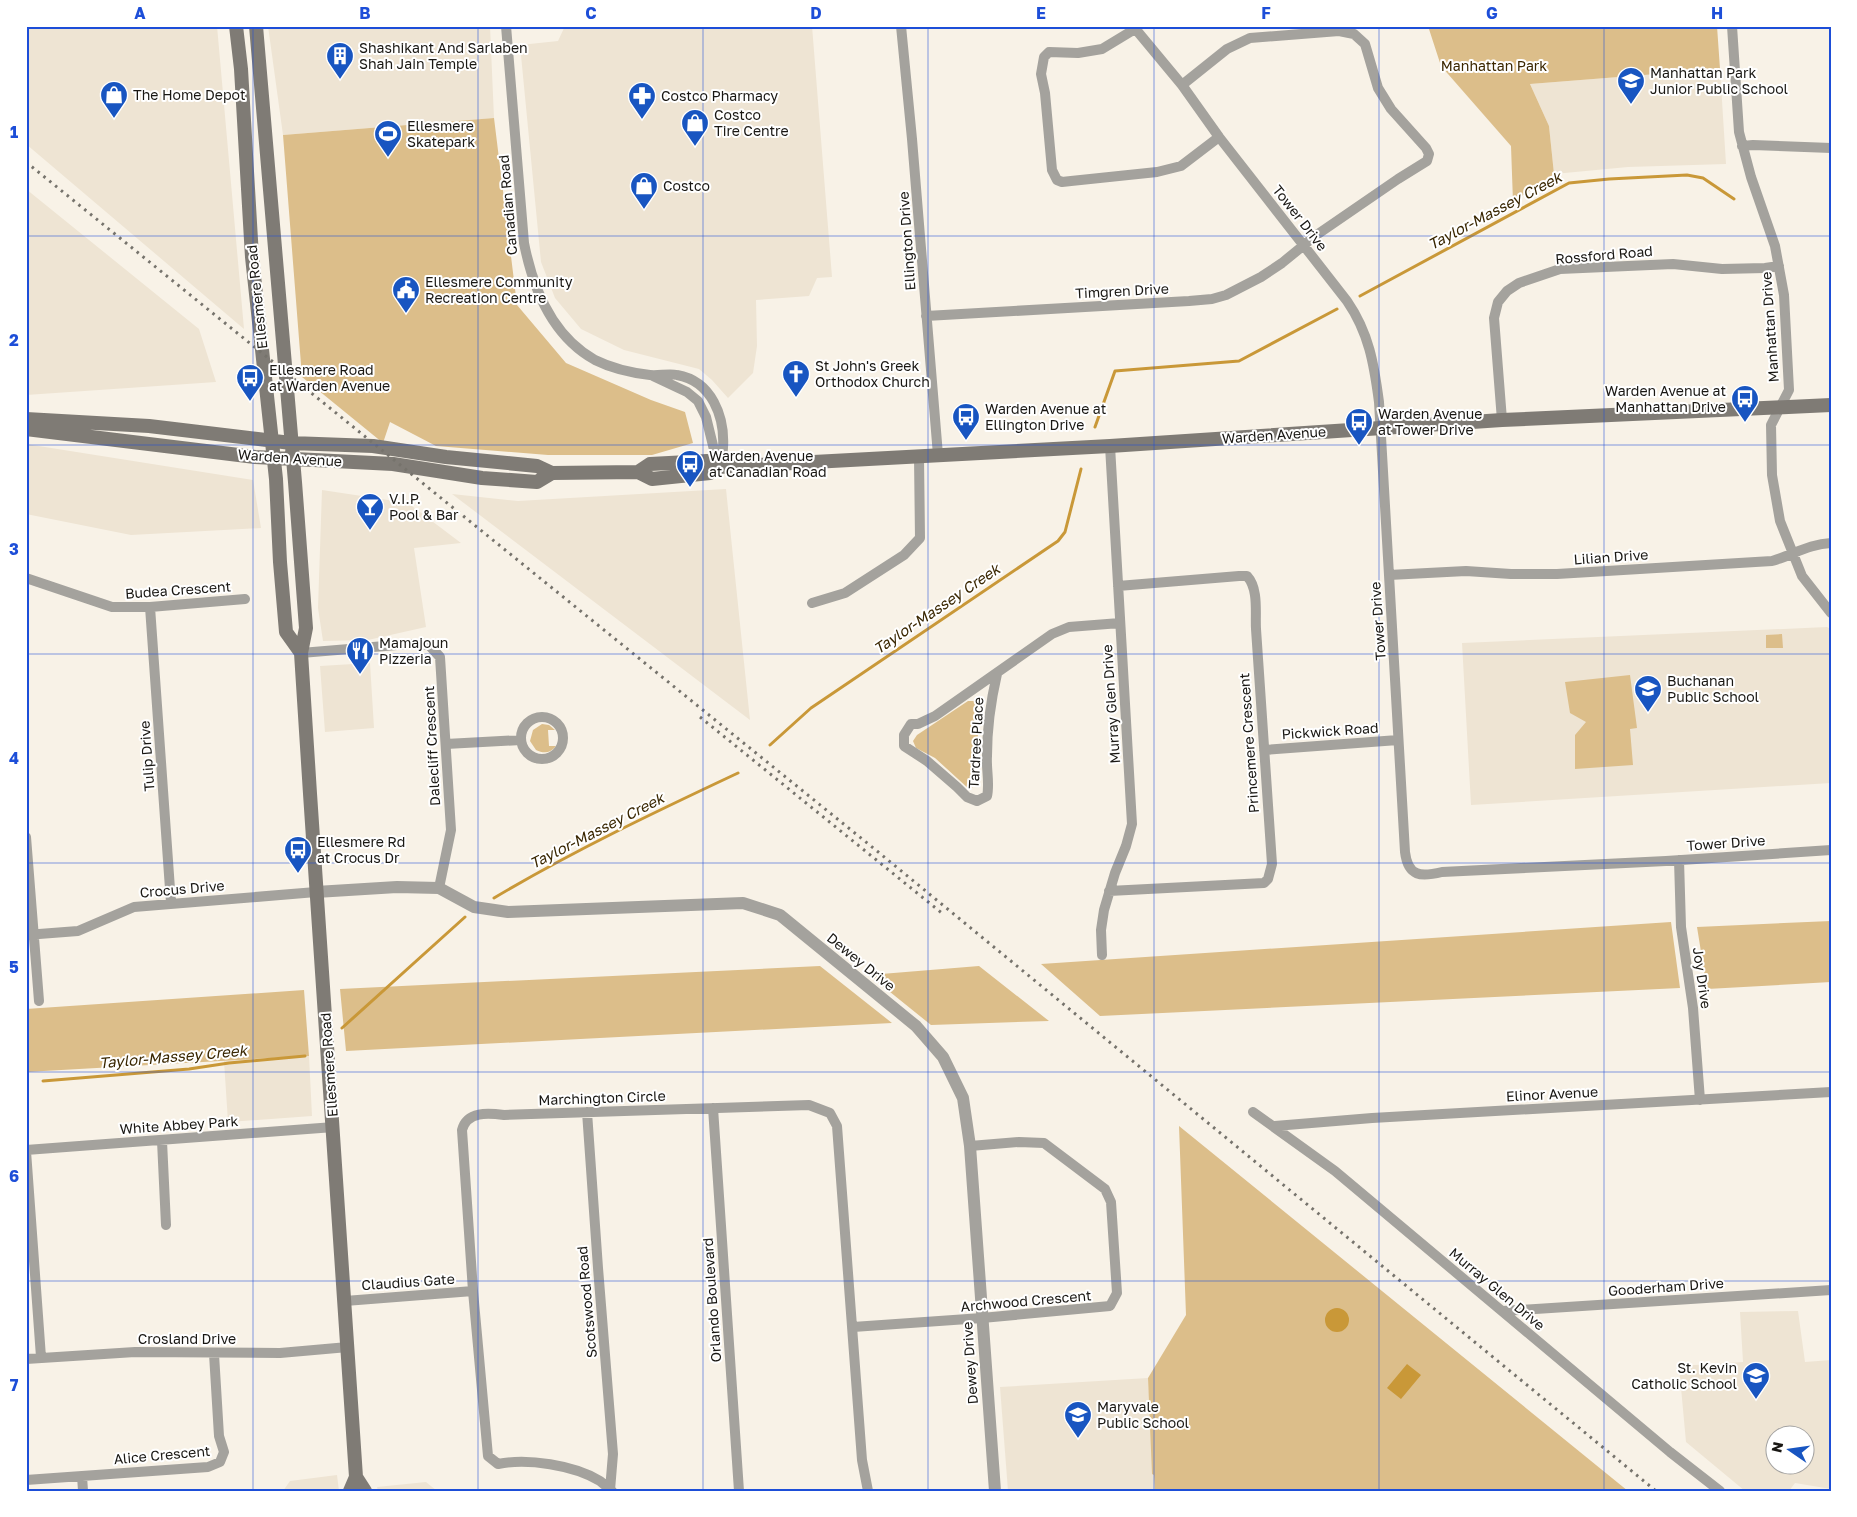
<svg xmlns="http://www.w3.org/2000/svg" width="1857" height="1517" font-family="'Golos Text',sans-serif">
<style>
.built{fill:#eee4d3;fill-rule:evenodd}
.green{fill:#dcbe8a}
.water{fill:#c99838}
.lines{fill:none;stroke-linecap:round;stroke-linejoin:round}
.stream{stroke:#c99838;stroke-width:3}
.minor{stroke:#a4a29d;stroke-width:10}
.tertiary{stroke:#a4a29d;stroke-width:12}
.secondary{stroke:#7f7b75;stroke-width:14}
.rail{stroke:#76736c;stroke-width:3;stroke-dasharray:2.5 5;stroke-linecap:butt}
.grid{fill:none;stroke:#1d4ed8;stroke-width:1;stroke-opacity:0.55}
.labels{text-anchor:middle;stroke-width:4;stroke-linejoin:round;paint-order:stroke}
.poi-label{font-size:14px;fill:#191713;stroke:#fff;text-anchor:start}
.park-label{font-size:14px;fill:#3b2700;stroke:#fff}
.street-label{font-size:14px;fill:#191713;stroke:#fff}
.water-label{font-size:15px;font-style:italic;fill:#392600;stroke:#fff}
.neatline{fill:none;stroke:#1d4ed8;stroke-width:2}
.grid-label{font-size:16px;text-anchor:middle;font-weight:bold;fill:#1d4ed8}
</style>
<rect width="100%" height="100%" fill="#f8f2e7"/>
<!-- built -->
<path class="built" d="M 26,26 L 217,26 L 244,329 L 26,144 Z
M 268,26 L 490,26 L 494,118 L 283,135 Z
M 565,26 L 812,26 L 832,277 L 817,278 L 809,296 L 756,300 L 757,346 L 753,373 L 728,398 L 712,380 L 699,369 L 624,350 L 581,329 L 555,298 L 541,262 L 520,45 L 558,41 Z
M 1720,69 L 1726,164 L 1628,167 L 1554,174 L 1549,126 L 1530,84 Z
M 26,189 L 199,329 L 216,382 L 26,395 Z
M 26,444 L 253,480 L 261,528 L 131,535 L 26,514 Z
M 726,489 L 750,720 L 452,494 L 518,501 Z
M 322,490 L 408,503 L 461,543 L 414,548 L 426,627 L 368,640 L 323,641 L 318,608 Z
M 1827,627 L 1831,629 L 1831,783 L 1471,805 L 1462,643 Z
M 370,663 L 374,728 L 325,732 L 320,666 Z
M 309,1056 L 312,1116 L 228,1122 L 224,1061 Z
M 1798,1311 L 1805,1362 L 1831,1360 L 1831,1489 L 1795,1483 L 1789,1491 L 1745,1491 L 1686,1442 L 1679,1366 L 1743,1362 L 1740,1312 ZM 1774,1434 L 1804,1434 L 1804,1464 L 1774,1464 Z
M 1148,1378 L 1155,1491 L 1008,1491 L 1000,1387 Z
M 337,1475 L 339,1491 L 283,1491 L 290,1481 Z
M 426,1482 L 437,1491 L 378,1491 L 377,1487 Z"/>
<!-- green -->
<path class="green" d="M 1428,26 L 1717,26 L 1720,69 L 1530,84 L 1549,126 L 1554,174 L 1513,202 L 1511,146 L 1441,66 Z
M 494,118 L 517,305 L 566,363 L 651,400 L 685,412 L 693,443 L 652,455 L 548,455 L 436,446 L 390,422 L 383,443 L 302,377 L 283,135 Z
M 1782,634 L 1783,648 L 1766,648 L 1766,635 Z
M 1630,675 L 1637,728 L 1630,729 L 1633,765 L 1575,769 L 1575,735 L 1586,722 L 1570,713 L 1565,682 Z
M 968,701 L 979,701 L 981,705 L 973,787 L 969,789 L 935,758 L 916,748 L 913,741 L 917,735 Z
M 542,724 L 549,725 L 555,730 L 548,730 L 549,746 L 556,746 C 551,753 544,754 536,750 L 530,741 L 533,730 Z
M 1831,921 L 1831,982 L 1707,989 L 1697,927 Z
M 1671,922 L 1680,988 L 1100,1016 L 1041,964 Z
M 820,966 L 892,1023 L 346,1051 L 340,989 Z
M 979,966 L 1049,1021 L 931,1025 L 869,975 Z
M 304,990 L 309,1056 L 26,1072 L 26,1009 Z
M 1179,1126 L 1628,1491 L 1155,1491 L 1154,1475 L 1152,1474 L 1148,1378 L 1186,1315 Z"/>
<!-- water -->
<path class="water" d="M1325 1320a12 12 0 1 1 24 0a12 12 0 1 1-24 0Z
M 1407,1364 L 1421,1375 L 1401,1399 L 1387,1388 Z"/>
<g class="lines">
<!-- stream -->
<path class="stream" d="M 1360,296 L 1569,183 L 1609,179 L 1687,175 L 1703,178 L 1734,199
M 1095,427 L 1115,371 L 1239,361 L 1337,309
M 770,745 L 811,708 L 1058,541 L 1065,532 L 1081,469
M 494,898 C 573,851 655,812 738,773
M 342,1028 L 465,917
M 43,1081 L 189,1069 L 229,1063 L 305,1056"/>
<!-- minor -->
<path class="minor" d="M 506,26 L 524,243 C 533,289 552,336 595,360 C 611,368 633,373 650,375 C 659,376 669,373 677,375 C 712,381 725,417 723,448 C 723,454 720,461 718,467
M 901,26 L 912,139 L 938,455
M 1133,26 L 1182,85 L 1219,137 L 1347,301 C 1369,333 1374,364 1379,402 L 1405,852 C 1408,877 1421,877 1442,872 L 1666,861 L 1831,850
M 1732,26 L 1739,132 L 1751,177 L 1775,246 L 1784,295 L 1789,390 L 1771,425 L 1772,475 L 1780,521 L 1802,576 L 1831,613
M 1135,29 L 1102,49 L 1078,53 L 1049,52 L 1044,57 L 1041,74 L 1045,93 L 1052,170 L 1057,180 L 1062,182 L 1071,181 L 1157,172 L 1181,166 L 1219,137
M 1742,146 L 1753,145 L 1831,148
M 926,316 L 1189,301 L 1212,299 L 1226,295 L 1261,277 L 1282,263 L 1315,236 L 1398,179 L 1427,161 L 1429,154 L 1426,148 L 1391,109 L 1378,88 L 1365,44 L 1354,34 L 1339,31 L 1250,38 L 1227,49 L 1182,85
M 653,376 L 687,392 L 698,401 L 706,417 L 718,466
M 1502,420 L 1494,318 L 1498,302 L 1507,291 L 1519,283 L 1560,269 L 1673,264 L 1722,269 L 1765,268 L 1779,266
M 1389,575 L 1466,571 L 1511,574 L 1557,574 L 1772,561 C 1793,555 1809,544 1831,543
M 26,578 L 112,607 L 150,607 L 245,599
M 812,603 L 845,593 L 904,555 L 920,538 L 919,457
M 150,607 L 171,903
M 301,653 L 409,644 L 429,645 L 440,657 L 451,830 L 439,888
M 997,674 C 991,700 987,729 987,756 C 986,769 990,784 987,796 L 977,801 L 967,797 L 957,787 L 927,761 L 904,746 L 904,735 L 911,724 L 918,724 L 935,716 L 1052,634 L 1069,627 L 1120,623
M521 738a21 21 0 1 1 42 0a21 21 0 1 1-42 0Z
M 446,744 L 521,740
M 1264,750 L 1398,740
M 26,837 L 39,1001
M 1679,860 L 1681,927 L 1693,1008 L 1700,1100
M 1109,891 L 1264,883 L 1268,879 L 1272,864 L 1256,629 C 1255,613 1259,589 1247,576 L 1239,576 L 1118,586
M 26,935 L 78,931 L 134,907 L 316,892
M 1102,955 L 1101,930 L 1104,910 L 1115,873 L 1126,846 L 1132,824 L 1110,446
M 713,1108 L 739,1491
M 587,1112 L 598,1268 L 613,1454 L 610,1490
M 1253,1112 L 1335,1171 L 1670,1452 L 1720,1491
M 1275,1126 L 1372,1118 L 1831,1092
M 162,1141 L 166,1225
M 26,1150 L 334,1127
M 26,1151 L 41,1357
M 345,1301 L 473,1291
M 1503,1311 L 1831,1290
M 853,1327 L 982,1318 L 1110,1306 L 1117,1293 L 1111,1202 L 1105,1189 L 1044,1143 L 1019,1142 L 970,1146
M 26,1359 L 135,1352 L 280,1353 L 348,1347
M 82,1476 L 83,1491
M 26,1480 L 208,1467 L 220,1462 L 224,1452 L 219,1436 L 214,1354
M 612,1491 C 608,1488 604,1484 600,1481 C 574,1465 527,1458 498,1464 L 488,1456 L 473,1291 L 462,1130 C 467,1111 488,1113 504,1115 L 809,1105 L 830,1113 L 837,1126 L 862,1460 L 868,1491"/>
<!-- tertiary -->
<path class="tertiary" d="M 316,892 L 397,887 L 439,888 L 474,907 L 508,912 L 743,903 L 780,915 L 916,1026 L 943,1057 L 963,1098 L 970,1146 L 995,1491"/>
<!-- secondary -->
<path class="secondary" d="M 236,26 L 241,69 L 252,257 L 276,479 L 280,562 L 286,632 L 301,653
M 256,26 L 295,482 L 306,628 L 301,653 C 318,928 339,1203 356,1477 L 350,1491
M 26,419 L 149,426 L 291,443 L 373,446 L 446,457 L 537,466 L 552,473 L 638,472 L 652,479 L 710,473 L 718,467
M 26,429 L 255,457 L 393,464 L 482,478 L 537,482 L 552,473
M 638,472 L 650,464 L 707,461 L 718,467 L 1110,446 L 1502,420 L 1831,405
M 356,1477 L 365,1491"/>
<!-- rail -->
<path class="rail" d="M 26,162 L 877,851 L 1656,1491
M 700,717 L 943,914"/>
</g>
<!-- grid -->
<path class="grid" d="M 253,26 L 253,1491M 478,26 L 478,1491M 703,26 L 703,1491M 928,26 L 928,1491M 1154,26 L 1154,1491M 1379,26 L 1379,1491M 1604,26 L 1604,1491M 26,236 L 1831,236M 26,445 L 1831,445M 26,654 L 1831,654M 26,863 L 1831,863M 26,1072 L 1831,1072M 26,1281 L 1831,1281"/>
<!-- icons -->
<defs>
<symbol id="building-pin" viewBox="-11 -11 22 30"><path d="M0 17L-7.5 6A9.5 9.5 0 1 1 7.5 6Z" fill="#1855c1" stroke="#fff"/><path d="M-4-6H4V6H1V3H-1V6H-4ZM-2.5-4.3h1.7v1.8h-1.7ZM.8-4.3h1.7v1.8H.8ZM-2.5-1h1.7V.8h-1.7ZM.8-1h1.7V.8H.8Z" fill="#fff"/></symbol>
<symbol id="school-pin" viewBox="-11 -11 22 30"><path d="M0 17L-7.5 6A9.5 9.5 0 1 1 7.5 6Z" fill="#1855c1" stroke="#fff"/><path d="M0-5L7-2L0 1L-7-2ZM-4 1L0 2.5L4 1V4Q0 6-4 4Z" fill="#fff"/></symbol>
<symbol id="shop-pin" viewBox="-11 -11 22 30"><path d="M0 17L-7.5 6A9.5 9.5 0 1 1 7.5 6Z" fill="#1855c1" stroke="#fff"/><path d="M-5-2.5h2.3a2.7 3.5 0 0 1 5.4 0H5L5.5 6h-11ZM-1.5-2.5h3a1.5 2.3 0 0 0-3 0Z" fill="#fff"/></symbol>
<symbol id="pharmacy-pin" viewBox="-11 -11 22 30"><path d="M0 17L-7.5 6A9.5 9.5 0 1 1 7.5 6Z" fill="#1855c1" stroke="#fff"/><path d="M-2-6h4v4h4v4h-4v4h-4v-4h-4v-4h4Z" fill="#fff"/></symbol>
<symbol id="stadium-pin" viewBox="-11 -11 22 30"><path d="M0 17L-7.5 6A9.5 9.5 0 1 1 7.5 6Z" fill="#1855c1" stroke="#fff"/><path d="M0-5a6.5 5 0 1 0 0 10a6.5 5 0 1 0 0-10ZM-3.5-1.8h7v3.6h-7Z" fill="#fff"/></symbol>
<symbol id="civic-pin" viewBox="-11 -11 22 30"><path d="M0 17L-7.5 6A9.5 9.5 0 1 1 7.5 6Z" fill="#1855c1" stroke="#fff"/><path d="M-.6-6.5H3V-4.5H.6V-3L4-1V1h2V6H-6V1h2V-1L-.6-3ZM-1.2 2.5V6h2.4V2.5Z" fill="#fff"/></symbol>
<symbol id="church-pin" viewBox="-11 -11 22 30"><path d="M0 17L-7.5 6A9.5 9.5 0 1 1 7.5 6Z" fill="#1855c1" stroke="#fff"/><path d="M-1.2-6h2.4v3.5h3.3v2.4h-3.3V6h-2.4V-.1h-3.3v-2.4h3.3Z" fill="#fff"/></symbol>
<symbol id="bus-pin" viewBox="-11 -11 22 30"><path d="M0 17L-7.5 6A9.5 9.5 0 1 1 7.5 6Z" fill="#1855c1" stroke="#fff"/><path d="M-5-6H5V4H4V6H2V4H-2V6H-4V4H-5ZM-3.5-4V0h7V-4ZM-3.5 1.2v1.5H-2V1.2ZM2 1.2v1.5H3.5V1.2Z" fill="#fff"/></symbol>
<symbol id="bar-pin" viewBox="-11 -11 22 30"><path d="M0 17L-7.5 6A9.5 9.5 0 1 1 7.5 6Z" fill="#1855c1" stroke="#fff"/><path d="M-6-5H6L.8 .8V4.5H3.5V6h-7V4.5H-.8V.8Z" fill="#fff"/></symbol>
<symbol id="restaurant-pin" viewBox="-11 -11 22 30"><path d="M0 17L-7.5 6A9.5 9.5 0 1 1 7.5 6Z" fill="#1855c1" stroke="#fff"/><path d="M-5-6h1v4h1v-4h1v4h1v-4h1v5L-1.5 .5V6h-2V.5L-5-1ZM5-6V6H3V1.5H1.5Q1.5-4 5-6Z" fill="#fff"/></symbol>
</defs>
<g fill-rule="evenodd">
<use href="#building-pin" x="324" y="40" width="32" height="43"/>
<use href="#school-pin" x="1615" y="65" width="32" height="43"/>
<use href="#shop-pin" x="98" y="79" width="32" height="43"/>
<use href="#pharmacy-pin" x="626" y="80" width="32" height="43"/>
<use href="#shop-pin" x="679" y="107" width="32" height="43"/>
<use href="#stadium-pin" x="372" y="118" width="32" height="43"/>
<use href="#shop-pin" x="628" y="170" width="32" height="43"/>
<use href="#civic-pin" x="390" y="274" width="32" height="43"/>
<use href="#church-pin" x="780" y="358" width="32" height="43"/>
<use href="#bus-pin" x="234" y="362" width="32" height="43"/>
<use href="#bus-pin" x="1729" y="383" width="32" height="43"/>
<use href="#bus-pin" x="950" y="401" width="32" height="43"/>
<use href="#bus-pin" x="1343" y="406" width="32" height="43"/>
<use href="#bus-pin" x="674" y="448" width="32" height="43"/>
<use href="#bar-pin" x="354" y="491" width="32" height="43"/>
<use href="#restaurant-pin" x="344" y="635" width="32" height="43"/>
<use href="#school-pin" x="1632" y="673" width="32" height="43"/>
<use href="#bus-pin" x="282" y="834" width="32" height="43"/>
<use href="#school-pin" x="1740" y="1360" width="32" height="43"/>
<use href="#school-pin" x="1062" y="1399" width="32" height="43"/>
</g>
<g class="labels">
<!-- poi labels -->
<g class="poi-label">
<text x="359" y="53">Shashikant And Sarlaben<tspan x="359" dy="16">Shah Jain Temple</tspan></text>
<text x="1650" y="78">Manhattan Park<tspan x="1650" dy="16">Junior Public School</tspan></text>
<text x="133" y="100">The Home Depot</text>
<text x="661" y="101">Costco Pharmacy</text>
<text x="714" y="120">Costco<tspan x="714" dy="16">Tire Centre</tspan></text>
<text x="407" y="131">Ellesmere<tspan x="407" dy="16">Skatepark</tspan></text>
<text x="663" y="191">Costco</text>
<text x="425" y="287">Ellesmere Community<tspan x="425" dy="16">Recreation Centre</tspan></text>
<text x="815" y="371">St John's Greek<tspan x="815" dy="16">Orthodox Church</tspan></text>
<text x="269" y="375">Ellesmere Road<tspan x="269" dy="16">at Warden Avenue</tspan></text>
<text x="1726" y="396" text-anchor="end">Warden Avenue at<tspan x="1726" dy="16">Manhattan Drive</tspan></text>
<text x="985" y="414">Warden Avenue at<tspan x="985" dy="16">Ellington Drive</tspan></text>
<text x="1378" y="419">Warden Avenue<tspan x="1378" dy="16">at Tower Drive</tspan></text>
<text x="709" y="461">Warden Avenue<tspan x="709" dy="16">at Canadian Road</tspan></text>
<text x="389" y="504">V.I.P.<tspan x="389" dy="16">Pool &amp; Bar</tspan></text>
<text x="379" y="648">Mamajoun<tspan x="379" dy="16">Pizzeria</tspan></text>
<text x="1667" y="686">Buchanan<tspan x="1667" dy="16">Public School</tspan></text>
<text x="317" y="847">Ellesmere Rd<tspan x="317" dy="16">at Crocus Dr</tspan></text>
<text x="1737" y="1373" text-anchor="end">St. Kevin<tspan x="1737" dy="16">Catholic School</tspan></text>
<text x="1097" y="1412">Maryvale<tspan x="1097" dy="16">Public School</tspan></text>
</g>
<!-- park labels -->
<g class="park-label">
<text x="1494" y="71">Manhattan Park</text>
</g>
<!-- street labels -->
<g class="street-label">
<text transform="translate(508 205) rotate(-95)" y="5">Canadian Road</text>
<text transform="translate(1300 218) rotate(52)" y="5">Tower Drive</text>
<text transform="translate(907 241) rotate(-94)" y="5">Ellington Drive</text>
<text transform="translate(1604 255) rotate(-5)" y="5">Rossford Road</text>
<text transform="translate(1122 291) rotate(-3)" y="5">Timgren Drive</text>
<text transform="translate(257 297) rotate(-96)" y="5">Ellesmere Road</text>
<text transform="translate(1770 327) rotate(-94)" y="5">Manhattan Drive</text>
<text transform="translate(1274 435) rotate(-4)" y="5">Warden Avenue</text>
<text transform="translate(290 458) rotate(4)" y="5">Warden Avenue</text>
<text transform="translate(1611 557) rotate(-4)" y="5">Lilian Drive</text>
<text transform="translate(178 590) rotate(-4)" y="5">Budea Crescent</text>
<text transform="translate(1378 621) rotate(-94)" y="5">Tower Drive</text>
<text transform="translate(1111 704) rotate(-94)" y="5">Murray Glen Drive</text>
<text transform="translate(1330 731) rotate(-4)" y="5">Pickwick Road</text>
<text transform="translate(976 743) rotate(-87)" y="5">Tardree Place</text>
<text transform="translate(1249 743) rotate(-94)" y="5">Princemere Crescent</text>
<text transform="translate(432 746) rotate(-93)" y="5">Dalecliff Crescent</text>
<text transform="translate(147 756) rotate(-94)" y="5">Tulip Drive</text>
<text transform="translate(1726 843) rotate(-4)" y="5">Tower Drive</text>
<text transform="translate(182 889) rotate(-5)" y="5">Crocus Drive</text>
<text transform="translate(861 962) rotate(39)" y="5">Dewey Drive</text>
<text transform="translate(1702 978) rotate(82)" y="5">Joy Drive</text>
<text transform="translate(329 1065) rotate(-94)" y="5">Ellesmere Road</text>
<text transform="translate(1552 1094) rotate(-3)" y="5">Elinor Avenue</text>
<text transform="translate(602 1098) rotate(-2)" y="5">Marchington Circle</text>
<text transform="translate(179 1125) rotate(-4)" y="5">White Abbey Park</text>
<text transform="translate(408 1282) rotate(-4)" y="5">Claudius Gate</text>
<text transform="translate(1666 1287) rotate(-4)" y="5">Gooderham Drive</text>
<text transform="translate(1497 1289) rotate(40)" y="5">Murray Glen Drive</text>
<text transform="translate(712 1300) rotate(-94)" y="5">Orlando Boulevard</text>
<text transform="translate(1026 1301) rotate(-5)" y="5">Archwood Crescent</text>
<text transform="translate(587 1302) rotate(-95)" y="5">Scotswood Road</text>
<text x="187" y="1344">Crosland Drive</text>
<text transform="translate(970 1363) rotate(-94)" y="5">Dewey Drive</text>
<text transform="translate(162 1455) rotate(-5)" y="5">Alice Crescent</text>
</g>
<!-- water labels -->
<g class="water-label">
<text transform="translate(1495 211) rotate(-28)" y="5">Taylor-Massey Creek</text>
<text transform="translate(937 609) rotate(-34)" y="5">Taylor-Massey Creek</text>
<text transform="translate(597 831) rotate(-27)" y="5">Taylor-Massey Creek</text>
<text transform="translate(173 1057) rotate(-5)" y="5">Taylor-Massey Creek</text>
</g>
</g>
<!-- border -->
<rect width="1857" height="1517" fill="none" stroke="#ffffff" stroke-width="55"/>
<!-- north arrow -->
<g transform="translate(1790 1450) rotate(283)"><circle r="24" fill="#ffffff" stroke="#a3a2a1"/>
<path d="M0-4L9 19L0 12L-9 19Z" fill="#1855c1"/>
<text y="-8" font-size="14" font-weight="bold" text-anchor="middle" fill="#191713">N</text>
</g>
<rect x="28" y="28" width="1802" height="1462" class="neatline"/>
<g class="grid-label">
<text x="140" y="19">A</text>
<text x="365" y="19">B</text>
<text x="591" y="19">C</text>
<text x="816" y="19">D</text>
<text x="1041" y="19">E</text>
<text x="1266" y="19">F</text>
<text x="1492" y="19">G</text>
<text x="1717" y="19">H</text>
<text x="14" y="138">1</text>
<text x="14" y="346">2</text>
<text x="14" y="555">3</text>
<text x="14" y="764">4</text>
<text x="14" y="973">5</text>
<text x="14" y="1182">6</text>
<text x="14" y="1391">7</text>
</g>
</svg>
